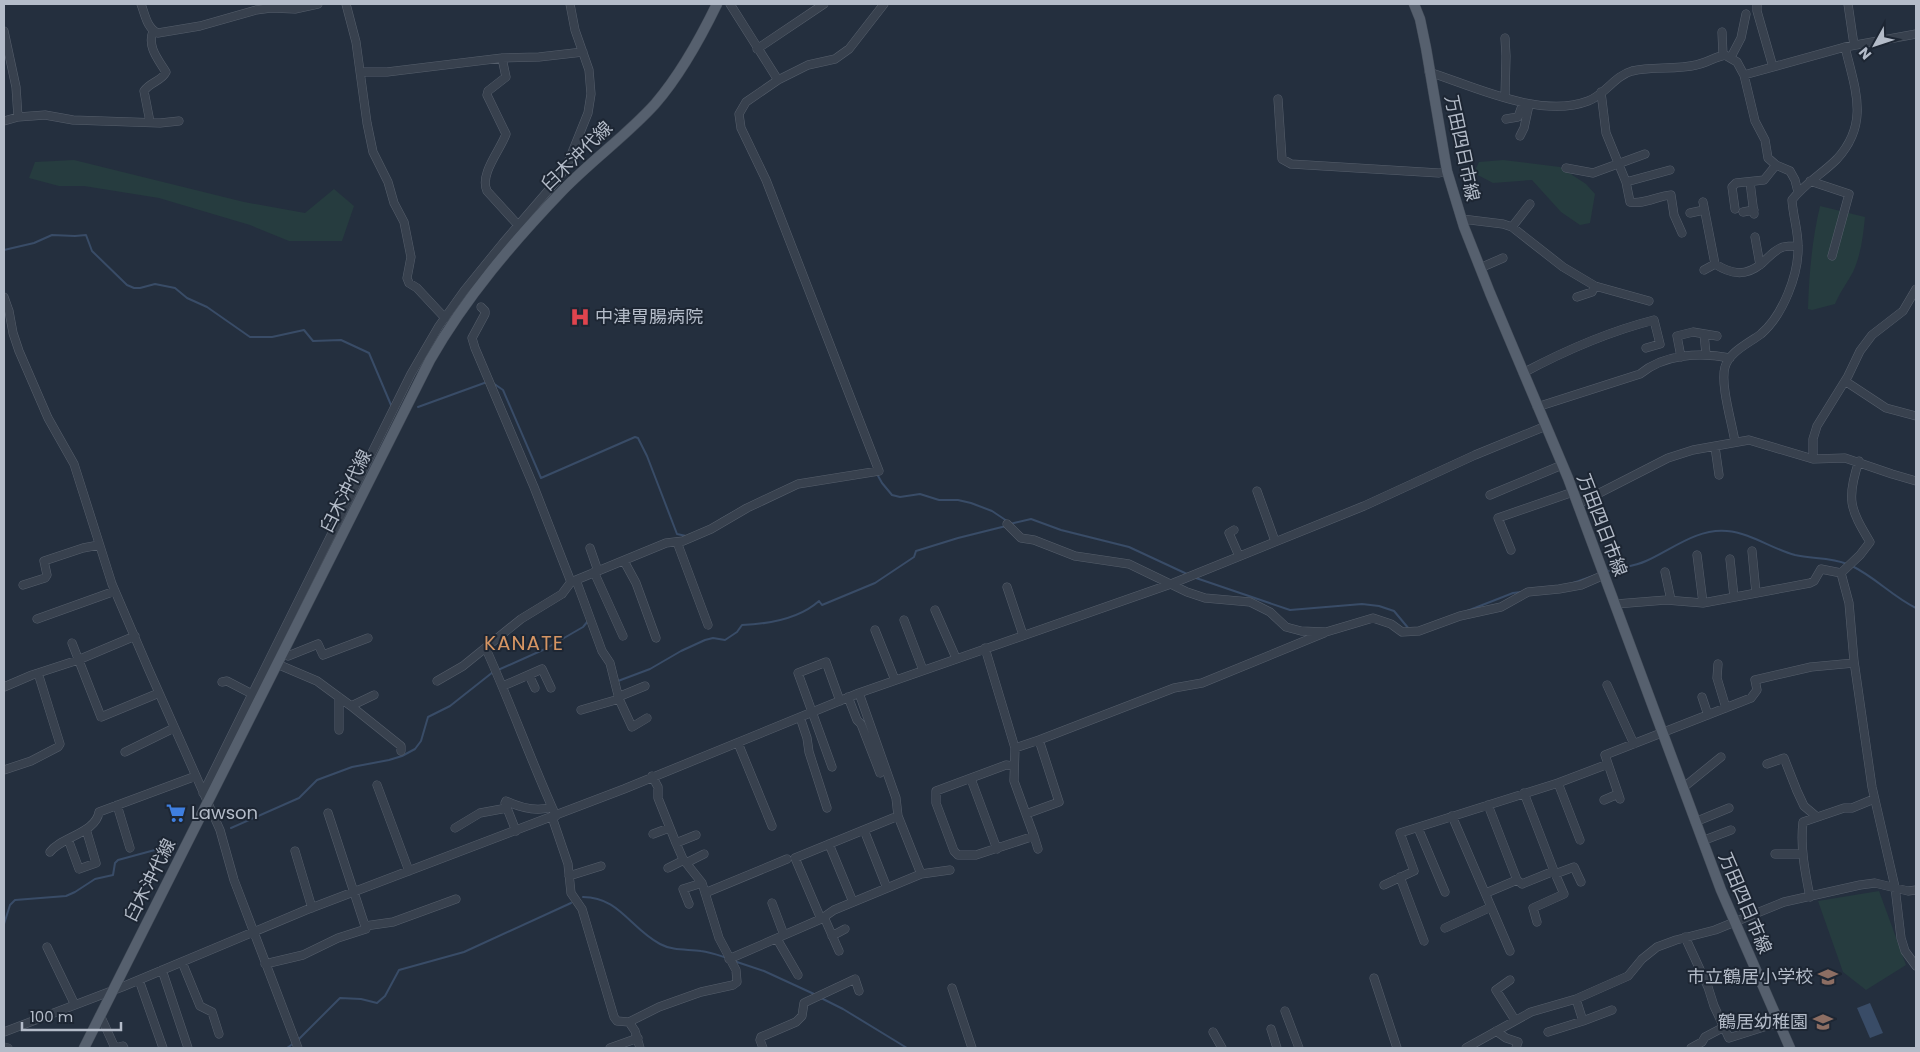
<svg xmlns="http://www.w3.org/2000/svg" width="1920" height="1052" font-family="Poppins,'Noto Sans JP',sans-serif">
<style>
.green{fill:#263c3f}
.water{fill:#394c67}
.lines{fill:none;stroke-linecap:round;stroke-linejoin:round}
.stream{stroke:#394c67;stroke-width:2}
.minor-casing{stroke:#565f6c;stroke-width:9}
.major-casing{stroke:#414a57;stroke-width:11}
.minor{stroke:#38414e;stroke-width:8}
.major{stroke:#56606e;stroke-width:10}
.labels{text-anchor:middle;stroke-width:4;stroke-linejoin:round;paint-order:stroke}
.street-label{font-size:18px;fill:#b4bcc9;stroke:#1d2633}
.poi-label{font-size:18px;fill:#b4bcc9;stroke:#1d2633;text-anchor:start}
.quarter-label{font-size:20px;letter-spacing:1px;fill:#d59563;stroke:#1d2633}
</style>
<rect width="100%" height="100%" fill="#242f3e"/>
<!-- green -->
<path class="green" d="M 74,160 L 244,202 L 305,213 L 334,189 L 354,206 L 342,241 L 289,241 L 250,225 L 159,198 L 84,186 L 59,186 L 29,178 L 35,162 Z
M 1503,160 L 1560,167 L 1586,184 L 1595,194 L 1590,223 L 1580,225 L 1561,212 L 1532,180 L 1493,183 L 1474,173 L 1479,162 Z
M 1820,206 L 1865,217 C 1863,237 1861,254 1853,272 C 1847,283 1840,292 1835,304 L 1812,310 L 1808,309 C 1809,274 1812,240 1820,206 Z
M 1879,891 L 1906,965 L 1866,990 L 1843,972 L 1818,901 Z"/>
<!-- water -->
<path class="water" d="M 1870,1003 L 1883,1033 L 1870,1038 L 1857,1008 Z"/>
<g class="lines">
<!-- stream -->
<path class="stream" d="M 4,250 L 34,243 L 52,235 L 75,236 L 86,235 L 92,251 L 127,285 L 134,288 L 140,288 L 155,284 L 175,288 L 187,298 L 207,307 L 250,337 L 272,337 L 304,330 L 313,341 L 341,340 L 369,353 L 391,405
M 493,383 L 503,390 L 541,478 L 635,437 L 638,438 L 647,456 L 677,534 L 686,536
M 418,407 L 487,382
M 877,474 L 882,483 L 892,495 L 900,497 L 920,494 L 939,500 L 958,500 L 971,503 L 992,511 L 1007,521
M 721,519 L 739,509
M 1010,524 L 1031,519 L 1061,530 L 1129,547 L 1187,574
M 1852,566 C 1875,577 1893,597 1916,608
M 1606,572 C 1619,567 1633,567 1646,561 C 1671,550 1697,528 1727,531 C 1751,533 1772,549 1795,555 C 1812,559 1831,557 1847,564
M 1196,578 L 1290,610 L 1362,604 L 1379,606 L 1394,611 L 1409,629
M 1573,583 L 1596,575
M 1467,611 L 1513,593 L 1521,592
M 498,670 L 545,649 L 583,627 L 588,621 L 588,622
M 618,681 L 650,669 L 681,651 L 705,640 L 713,638 L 725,640 L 737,632 L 742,625 C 768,624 799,619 819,601 L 822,605 L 875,583 L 914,557 L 916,551 L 958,538 L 1006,526
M 231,828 L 299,798 L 317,780 L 352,767 L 389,760 L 402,756 L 415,749 L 421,741 L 428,717 L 450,706 L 493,672
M 583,897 C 619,897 630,928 660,944 C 673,951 687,949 701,951 C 710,952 718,955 727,958
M 4,924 L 10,905 L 15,900 L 66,896 L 75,892 L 95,879 L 113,875 L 115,863 L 118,860 L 177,844
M 734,961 L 764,971 L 814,994
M 821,998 L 843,1009 L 907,1048
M 298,1040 L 340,998 L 361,999 L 377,1003 L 385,996 L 399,970 L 464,952 L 571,903
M 287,1048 L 294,1043"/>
<defs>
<path id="minor" d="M 141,4 C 145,14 147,29 158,33 L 200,26 L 256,10 L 271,8 L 295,9 L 318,4
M 346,4 L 356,42 L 367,123 L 373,152 L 388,182 L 394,203 L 404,222 L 411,257 L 407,278 L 409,283 L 417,288 L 445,318
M 730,4 L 778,80
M 1757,4 L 1757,11 L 1773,67
M 1848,4 L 1854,45
M 4,31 L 16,87 L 18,117
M 1722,32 L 1723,55
M 1505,38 L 1506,56 L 1505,97
M 757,49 L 824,4
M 1731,57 L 1741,38 L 1746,14
M 502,58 L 506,77 L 488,91 L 487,95 L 506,134 C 501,149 479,174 487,191 L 518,225
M 361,72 L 387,72 L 502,58 L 539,57 L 583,52
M 1429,72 C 1475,87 1541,119 1588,101 C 1605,95 1614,76 1632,71 C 1653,66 1675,70 1696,65 C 1706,63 1715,57 1725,55 L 1737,62 L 1744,75 L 1755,121 L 1765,140 L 1768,158 L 1776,165 L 1790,171 L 1795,180 L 1798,192
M 1744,75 L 1845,47 L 1916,34
M 1601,92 L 1606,133 L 1626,182 L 1630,202 C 1643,205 1657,196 1671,195 L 1674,215 L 1682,233
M 1278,99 L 1282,159 L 1291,164 L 1439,173 L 1447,171
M 1506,119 L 1518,117 L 1523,103
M 4,121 L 18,117 L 45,115 L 73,120 L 160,123 L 179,121
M 150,122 L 144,91 C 150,82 162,81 166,72 C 158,59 147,47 153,31
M 1520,136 L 1524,128 L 1529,105
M 1566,168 L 1593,173 L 1645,154
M 1810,181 L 1849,194 L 1832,256
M 1626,182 L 1670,170
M 1750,182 L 1754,214
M 1703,202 L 1715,264
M 1735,209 L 1732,187 L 1736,183 L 1764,180 L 1776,165
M 1743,212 L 1754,210
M 1690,213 L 1704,210
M 1462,219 L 1503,224 L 1512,227 L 1563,267 L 1595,286 L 1649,301
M 1512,227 L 1530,204
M 1755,237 L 1760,265
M 1480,268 L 1503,258
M 1704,270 L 1715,264 C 1731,274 1745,277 1761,264 C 1768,258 1774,250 1783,247 C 1787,246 1794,246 1798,246
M 4,297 L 9,311 L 13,333 L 19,351 L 48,418 L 74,464 L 112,584 L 148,668 L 220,830 L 234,880 L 298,1048
M 1577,297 L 1592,292 L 1595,286
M 481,307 L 485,311 L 485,314 L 472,338 L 475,348 L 534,487 L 571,582
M 1704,334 L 1706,354
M 1681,357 L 1677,336 L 1693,332 L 1717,336
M 1523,373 C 1566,350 1607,332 1654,320 L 1660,344 L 1646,348
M 1845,381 L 1886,408 L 1916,416
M 1537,407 L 1640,374 C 1664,354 1700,352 1730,358
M 1735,442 C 1732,423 1720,384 1725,367 C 1729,352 1749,343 1761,334 C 1783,315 1799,274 1798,246 C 1798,230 1793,216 1792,200 C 1804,184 1822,174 1837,159 C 1870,123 1855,89 1845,47
M 1715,447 L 1719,475
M 1813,459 L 1813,439 L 1817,426 L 1848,376 L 1860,351 L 1872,335 L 1903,311 L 1916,289
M 1257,491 L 1275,541
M 1490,495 L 1562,465
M 1578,504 L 1668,458 L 1693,450 L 1749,440 L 1813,459 L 1845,458 L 1892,474 L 1916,481
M 1007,524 L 1021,538 L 1034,540 L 1075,556 L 1129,564 L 1187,592 L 1205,598 L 1250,602 L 1270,612 L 1286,627 L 1301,631 L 1326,632 L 1373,618 L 1391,624 L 1402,632 L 1419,631 L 1460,616 L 1501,607 L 1528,592 L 1559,589 L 1581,585 L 1604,575
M 1234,530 L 1229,533 L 1239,556
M 677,542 L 708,625
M 590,548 L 598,571
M 1511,550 L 1498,518 L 1573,492
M 1752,551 L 1756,593
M 1697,555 L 1703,603
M 1730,559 L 1734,597
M 624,561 L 636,583 L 656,638
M 594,572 L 623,636
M 1665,572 L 1671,600
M 1841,573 L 1849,603 L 1854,661 L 1872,787 L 1895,887 L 1901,938 L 1905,951 L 1916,966
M 1841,573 L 1860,555 L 1870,542 C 1850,509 1846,499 1859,461
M 576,580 L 602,651 L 610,663 L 619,699 L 581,710
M 23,585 L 45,578 L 47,575 L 44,561 L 83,548 L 99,545
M 1007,587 L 1023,635
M 1616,604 L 1666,600 L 1703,603 L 1810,583 L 1814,581 L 1821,569 L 1841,573
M 935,610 L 956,658
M 37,619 L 115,591
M 904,620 L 923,670
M 875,630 L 895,680
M 72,643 L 101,717 L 159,693
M 985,648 L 1015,748 L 1014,781 L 1034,836 L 976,855 L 958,855 L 954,851 L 936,803 L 936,791 L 1006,765 L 1014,766
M 486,649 C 511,704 531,761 556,816
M 282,654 L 288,656 L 318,644 L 323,655 L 368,638
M 277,664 L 317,681 L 351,706 L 374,695
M 1718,664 L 1717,678 L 1726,708
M 529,675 L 535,688
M 437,681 L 463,666 L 521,619 L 562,594 L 571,582 L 576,580 L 666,543 L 683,541 L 711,529 L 747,508 L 798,484 L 879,471 L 766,180 L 741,128 L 739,114 L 746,102 L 778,80 L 808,65 L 835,59 L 849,49 L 884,4
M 222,682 L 227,681 L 252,694
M 1607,685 L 1634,744
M 503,686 L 542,669 L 551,688
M 4,687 L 32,675 L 78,660 L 135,636
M 339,697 L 339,730
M 618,697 L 645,686
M 848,697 L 857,720 L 861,724 L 880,773
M 1702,697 L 1708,715
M 619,699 L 632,727 L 647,718
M 351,706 L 401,746 L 401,751
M 800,717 L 807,738 L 809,752 L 827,808
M 1039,740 L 1174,688 L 1202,683 L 1324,633
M 738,743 L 772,826
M 1015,748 L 1039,740 L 1059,802 L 1026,814
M 125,752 L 174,728
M 1767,764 L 1784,758 L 1797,791 L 1804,806 L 1817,817
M 832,767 L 798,673 L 826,662 L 840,701
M 4,770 L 31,761 L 58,747 L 60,744 L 38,673
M 971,779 L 997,849
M 1558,783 L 1580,840
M 377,785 L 409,871
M 1684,787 L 1721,757
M 203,793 L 411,374 L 439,326 L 464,291 L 503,243 L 559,178 L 567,165 L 588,113 L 591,94 L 589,70 L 575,30 L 570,4
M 1620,799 L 1605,755 L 1751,698 L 1757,690 L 1755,680 L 1811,667 L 1854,663
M 1604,800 L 1618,794
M 117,805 L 130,848
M 1488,805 L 1517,880
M 328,813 L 365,926 L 393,922 L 456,899
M 1452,816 L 1510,951
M 552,817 L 568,864 L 571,893 L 582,909 L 614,1017 L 617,1021 L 629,1022
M 1695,822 L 1729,808
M 455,828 L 480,813 L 507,808
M 1418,828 L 1445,892
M 864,830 L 887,888
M 516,831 L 505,803 L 506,801 C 521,808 537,812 552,807
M 653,834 L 669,828
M 1034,836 L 1038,849
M 68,839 L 79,869 L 96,863 L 86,829
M 1702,841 L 1731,830
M 676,843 L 696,835
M 829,844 L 853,902
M 295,851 L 312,908
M 50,852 C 61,837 96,833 99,812 L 196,776
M 1775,854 L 1802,854
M 686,863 L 704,854
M 668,868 L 684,860
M 921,874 L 950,870
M 1555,874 L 1574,867 L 1581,882
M 569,876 L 601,866
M 1400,877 L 1424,941
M 1384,885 L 1414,871 L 1400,833 L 1558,783 L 1608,764
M 705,893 L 787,859
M 1486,893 L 1517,880 L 1522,884 L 1554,871 L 1524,793
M 1810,897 C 1805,872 1800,847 1803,822 L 1844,808 L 1852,808 L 1874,799
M 772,903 L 784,935
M 689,904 L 683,889 L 702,883
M 824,917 L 839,951
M 821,919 L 795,858 L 898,816
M 1537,922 L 1533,908 L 1564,894 L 1554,871
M 1445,928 L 1491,907
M 832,936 L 845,929
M 1685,937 L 1708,987 L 1714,1006 L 1729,1038 L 1779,1022
M 777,939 L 798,975
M 47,947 L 75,1005
M 729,959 L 821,919 L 834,910 L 921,874 L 898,816 L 896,798 L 859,693
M 182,962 L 200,1006 L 212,1012 L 219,1034
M 265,964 L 303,955 L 338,938 L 366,929 L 365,926
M 162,970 L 188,1048
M 1374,978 L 1397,1048
M 139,980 L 163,1048
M 1510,980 L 1496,990 L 1515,1020
M 952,988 L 972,1048
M 1576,999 L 1583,1021 L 1612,1010
M 1285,1011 L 1299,1048
M 100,1015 L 115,1048
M 1271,1029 L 1277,1048
M 1496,1031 L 1506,1038 L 1518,1042 L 1516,1048
M 4,1032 L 122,987 L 306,910 L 624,789 L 859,693 L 1171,584 L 1364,506 L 1475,455 L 1546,426
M 1213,1032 L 1222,1048
M 1548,1032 L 1583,1021
M 4,1047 L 8,1048
M 115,1048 L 123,1046 L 124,1048
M 610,1048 L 638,1038
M 640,1048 L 635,1031 L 629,1022 L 659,1007 L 701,992 L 733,985 L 737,982 L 736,970 L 719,938 L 702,883 L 683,859 L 676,843 L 658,798 L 658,787 L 652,776
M 763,1048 L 760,1040 L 761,1037 L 796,1022 L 802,1016 L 804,1003 L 808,1001 L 855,979 L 859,991
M 1466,1048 L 1531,1012 L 1576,999 L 1628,976 L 1642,959 L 1657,947 L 1676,940 L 1715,930 L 1784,902 L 1860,885 L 1875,883 L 1908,891 L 1916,890
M 1691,1048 L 1702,1042 L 1705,1037 L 1724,1027"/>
<path id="major" d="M 1414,4 L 1420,19 L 1426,48 L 1447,171 L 1464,227 L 1490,293 L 1568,478 L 1721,890 L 1790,1048
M 84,1048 L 430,360 C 466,297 513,242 563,190 C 592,160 627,135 655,104 C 681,74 700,39 717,4"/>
</defs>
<!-- minor casing -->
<use href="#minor" class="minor-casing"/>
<!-- major casing -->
<use href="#major" class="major-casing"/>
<!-- minor -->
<use href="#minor" class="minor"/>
<!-- major -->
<use href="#major" class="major"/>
</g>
<!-- icons -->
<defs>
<symbol id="hospital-bare" viewBox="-9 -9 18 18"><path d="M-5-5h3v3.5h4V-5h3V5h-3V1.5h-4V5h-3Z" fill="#e0444e" stroke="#1d2633" stroke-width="2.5" paint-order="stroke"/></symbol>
<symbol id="supermarket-bare" viewBox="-9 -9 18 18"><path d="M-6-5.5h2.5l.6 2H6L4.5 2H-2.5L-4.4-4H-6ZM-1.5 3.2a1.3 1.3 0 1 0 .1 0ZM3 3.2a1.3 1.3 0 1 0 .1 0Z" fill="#3f7fe0" stroke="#1d2633" stroke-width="2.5" paint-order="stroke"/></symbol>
<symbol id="school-bare" viewBox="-9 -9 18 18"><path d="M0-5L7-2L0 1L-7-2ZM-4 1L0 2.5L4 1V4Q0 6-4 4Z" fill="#8d6e63" stroke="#1d2633" stroke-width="2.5" paint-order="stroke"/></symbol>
</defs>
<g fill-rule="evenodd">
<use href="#hospital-bare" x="566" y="303" width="28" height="28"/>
<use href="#supermarket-bare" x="162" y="799" width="28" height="28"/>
<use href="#school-bare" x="1814" y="963" width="28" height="28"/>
<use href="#school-bare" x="1809" y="1008" width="28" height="28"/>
</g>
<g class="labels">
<!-- street labels -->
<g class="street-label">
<text transform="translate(1462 148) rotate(78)" y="6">万田四日市線</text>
<text transform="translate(577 156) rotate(-44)" y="6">臼木沖代線</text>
<text transform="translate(346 491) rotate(-63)" y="6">臼木沖代線</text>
<text transform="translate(1602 525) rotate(69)" y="6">万田四日市線</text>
<text transform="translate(150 880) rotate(-63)" y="6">臼木沖代線</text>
<text transform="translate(1745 903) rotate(67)" y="6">万田四日市線</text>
</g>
<!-- poi labels -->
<g class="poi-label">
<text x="595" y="323">中津胃腸病院</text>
<text x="191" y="819">Lawson</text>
<text x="1813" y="983" text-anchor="end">市立鶴居小学校</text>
<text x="1808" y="1028" text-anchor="end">鶴居幼稚園</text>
</g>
<!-- quarter labels -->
<g class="quarter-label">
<text x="524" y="650">KANATE</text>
</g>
</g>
<!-- border -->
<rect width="1920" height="1052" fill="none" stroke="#b4bcc9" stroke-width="10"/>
<!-- north arrow -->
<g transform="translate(1875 45) rotate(230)" stroke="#1d2633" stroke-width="4" paint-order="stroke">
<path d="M0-4L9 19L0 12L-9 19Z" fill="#b4bcc9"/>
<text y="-8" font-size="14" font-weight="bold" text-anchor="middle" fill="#b4bcc9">N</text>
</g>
<!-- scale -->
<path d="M22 1022v8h99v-8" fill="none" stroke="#b4bcc9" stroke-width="2.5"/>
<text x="30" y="1022" font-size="15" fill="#b4bcc9" stroke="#1d2633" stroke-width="4" paint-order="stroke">100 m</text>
</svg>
